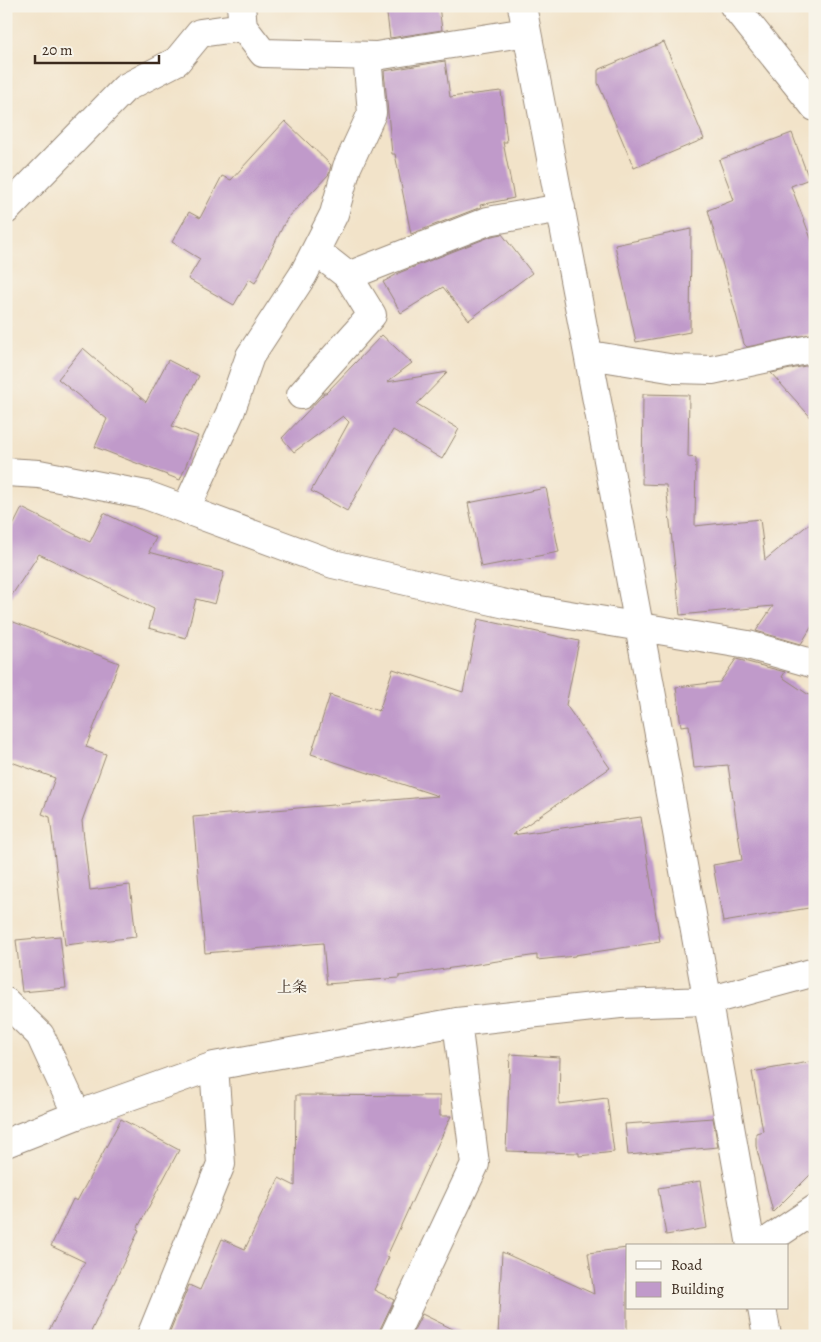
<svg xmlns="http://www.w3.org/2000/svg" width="821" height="1342" font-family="Alegreya,'Noto Serif JP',serif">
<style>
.building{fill:#c09aca}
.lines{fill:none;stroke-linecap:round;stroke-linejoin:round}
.minor-casing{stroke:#968674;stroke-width:30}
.minor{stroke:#fff;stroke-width:28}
.labels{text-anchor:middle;stroke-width:4;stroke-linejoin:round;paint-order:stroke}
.neighbourhood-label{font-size:15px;fill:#3b2a1e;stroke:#f7f3e8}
</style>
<rect width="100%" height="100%" fill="#f7f3e8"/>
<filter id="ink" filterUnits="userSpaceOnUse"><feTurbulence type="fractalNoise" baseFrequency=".02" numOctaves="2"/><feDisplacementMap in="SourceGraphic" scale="10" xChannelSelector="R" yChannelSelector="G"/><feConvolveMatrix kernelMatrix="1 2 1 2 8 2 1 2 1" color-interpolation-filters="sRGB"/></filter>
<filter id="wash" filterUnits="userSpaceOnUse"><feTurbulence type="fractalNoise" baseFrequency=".0096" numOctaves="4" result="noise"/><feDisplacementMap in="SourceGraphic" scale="20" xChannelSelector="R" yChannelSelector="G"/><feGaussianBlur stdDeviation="1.12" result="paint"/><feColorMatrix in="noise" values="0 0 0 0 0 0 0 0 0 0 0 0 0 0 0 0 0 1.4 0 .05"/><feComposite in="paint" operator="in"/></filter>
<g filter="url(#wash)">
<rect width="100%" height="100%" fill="#f2e3c9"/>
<g id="blocks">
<!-- building -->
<path class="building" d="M 386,6 L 439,6 L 442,30 L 390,38 Z
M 664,42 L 704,139 L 634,168 L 598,83 L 598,70 Z
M 445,61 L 450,97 L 501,91 L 507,142 L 503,142 L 514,198 L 480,205 L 481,207 L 411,234 L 395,154 L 392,154 L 384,71 Z
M 285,121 L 331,165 L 329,174 L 286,220 L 255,283 L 249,279 L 234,305 L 188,279 L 200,259 L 172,242 L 189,212 L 200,218 L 222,176 L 231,180 Z
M 792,133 L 809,179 L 791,186 L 815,249 L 815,333 L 747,347 L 744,344 L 708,210 L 734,200 L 719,160 Z
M 691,229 L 690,332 L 636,342 L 615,245 Z
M 502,234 L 532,273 L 469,320 L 443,287 L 401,313 L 383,282 L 401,272 L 492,236 Z
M 382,335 L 412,363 L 387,382 L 448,372 L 417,404 L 459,429 L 442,459 L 393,430 L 347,511 L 311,491 L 349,422 L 343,416 L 294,452 L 282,438 L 322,396 L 324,393 L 326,393 Z
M 83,348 L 146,402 L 168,360 L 199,376 L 172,426 L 198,436 L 180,480 L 95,447 L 107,419 L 58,379 Z
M 815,364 L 815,422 L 771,373 Z
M 643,394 L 689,395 L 688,457 L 696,458 L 695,526 L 760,519 L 765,560 L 815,519 L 815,621 L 801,644 L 756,631 L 773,606 L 680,615 L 666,485 L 642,484 Z
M 546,488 L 559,552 L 481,567 L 468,503 Z
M 22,508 L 90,542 L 104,513 L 156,538 L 149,552 L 224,572 L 215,604 L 196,599 L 186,638 L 149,628 L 154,609 L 39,554 L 6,604 L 6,540 Z
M 6,619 L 119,663 L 86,747 L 106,754 L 82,821 L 90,890 L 130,885 L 136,937 L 65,945 L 50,817 L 42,814 L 55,778 L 6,760 Z
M 478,619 L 579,641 L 566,705 L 610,768 L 512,835 L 641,817 L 660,942 L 575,955 L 575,956 L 537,960 L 537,955 L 399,976 L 399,978 L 327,984 L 323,943 L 205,953 L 193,817 L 438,796 L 311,754 L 330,695 L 379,711 L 393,669 L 463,692 Z
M 736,659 L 785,672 L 782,677 L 815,699 L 815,907 L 723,922 L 713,865 L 742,860 L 728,765 L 694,768 L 689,725 L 681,726 L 676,687 L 720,682 Z
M 60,936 L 66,988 L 22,992 L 16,940 Z
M 510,1054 L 560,1057 L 559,1104 L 607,1098 L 614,1152 L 579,1156 L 579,1153 L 506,1151 Z
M 815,1061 L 815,1170 L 773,1212 L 756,1146 L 756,1133 L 763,1131 L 752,1072 Z
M 296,1095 L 440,1096 L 440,1116 L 451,1116 L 387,1256 L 389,1257 L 374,1290 L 394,1300 L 380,1329 L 379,1336 L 168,1336 L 189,1285 L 200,1290 L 222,1239 L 245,1249 L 279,1178 L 295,1186 Z
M 713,1118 L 718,1147 L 628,1155 L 625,1124 Z
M 121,1119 L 179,1150 L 137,1229 L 139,1230 L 89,1336 L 46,1336 L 85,1262 L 51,1246 L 73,1199 L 77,1201 Z
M 700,1181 L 707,1228 L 666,1235 L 658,1188 Z
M 627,1248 L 627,1336 L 498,1336 L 502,1252 L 594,1294 L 588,1253 Z
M 422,1314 L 467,1336 L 411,1336 Z"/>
</g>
</g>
<g filter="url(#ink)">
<use href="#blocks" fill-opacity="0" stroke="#968674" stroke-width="1"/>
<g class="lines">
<defs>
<path id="minor" d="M 241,6 L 243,27 L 263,53 L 376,56 L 527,32
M 522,6 C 601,419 679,832 751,1246
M 734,6 L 815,107
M 6,210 L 125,88 L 177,61 L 200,33 L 243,27
M 348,276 L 488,221 L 561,208
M 590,355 L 675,369 L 712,370 L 815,348
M 301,395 L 372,315 L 348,276 L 316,251
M 6,472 L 39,474 L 146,495 L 333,564 L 510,605 L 748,645 L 815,664
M 186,509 L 230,413 L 250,356 L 303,275 L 334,214 L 347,167 L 372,113 L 367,56
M 6,1002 L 40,1035 L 77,1115
M 6,1143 L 77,1115 L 214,1066 L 457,1022 L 620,1004 L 708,1001 L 815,972
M 760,1246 L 815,1209
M 762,1308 L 767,1336
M 151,1336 L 221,1164 L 214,1066
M 394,1336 L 475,1164 L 457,1022"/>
</defs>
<!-- minor casing -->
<use href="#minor" class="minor-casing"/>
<!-- minor -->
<use href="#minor" class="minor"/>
</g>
</g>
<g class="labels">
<!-- neighbourhood labels -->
<g class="neighbourhood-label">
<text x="292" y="992">上条</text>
</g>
</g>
<!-- margin -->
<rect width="821" height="1342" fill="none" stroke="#f7f3e8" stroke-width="25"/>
<!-- legend -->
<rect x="626" y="1244" width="162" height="65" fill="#f7f3e8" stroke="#aca397"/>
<rect x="636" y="1261" width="25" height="8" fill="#ffffff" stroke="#aca397"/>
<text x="671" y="1270" font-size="15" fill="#3b2a1e">Road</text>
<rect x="636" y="1282" width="25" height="15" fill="#c09aca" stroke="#aca397"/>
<text x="671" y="1294" font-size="15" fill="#3b2a1e">Building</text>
<!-- scale -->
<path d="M35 55v8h124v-8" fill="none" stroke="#3b2a1e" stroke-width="2.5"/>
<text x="42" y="55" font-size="15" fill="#3b2a1e" stroke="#f7f3e8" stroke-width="4" paint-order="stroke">20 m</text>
</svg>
